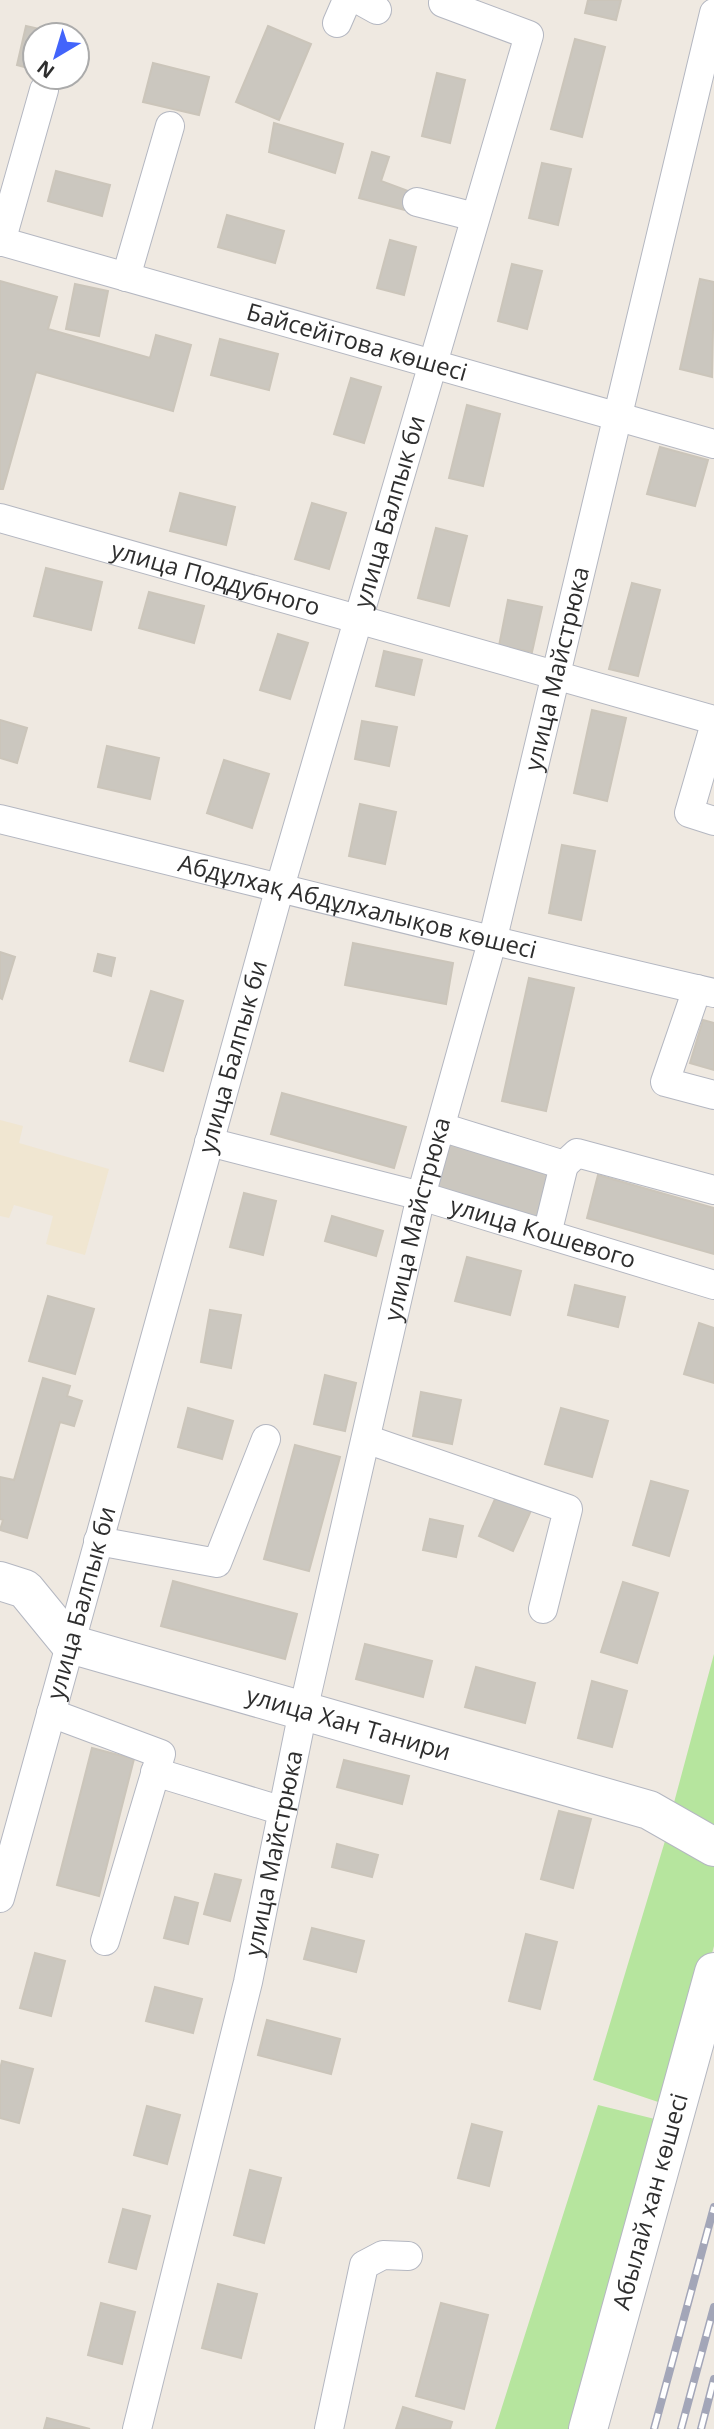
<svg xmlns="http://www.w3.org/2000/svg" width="714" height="2429" font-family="'Open Sans',sans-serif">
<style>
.education{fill:#f0e6d1}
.green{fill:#b6e59e}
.building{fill:#cbc7bf;stroke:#cbc5ba;stroke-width:2}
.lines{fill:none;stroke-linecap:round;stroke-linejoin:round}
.street-casing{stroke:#b4b7c1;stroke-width:30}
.secondary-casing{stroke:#b4b7c1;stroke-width:40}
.street{stroke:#fff;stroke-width:28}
.secondary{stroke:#fff;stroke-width:38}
.rail-casing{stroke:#a3a6b8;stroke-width:8}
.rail{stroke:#fff;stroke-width:5;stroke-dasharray:16;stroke-linecap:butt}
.labels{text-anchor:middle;stroke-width:6;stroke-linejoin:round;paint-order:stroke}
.street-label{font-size:24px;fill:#2e2e2e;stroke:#fff}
</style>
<rect width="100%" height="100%" fill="#efe9e1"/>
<!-- education -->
<path class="education" d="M 0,1120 L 23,1126 L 19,1143 L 109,1169 L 85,1255 L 46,1244 L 53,1216 L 14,1205 L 9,1218 L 0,1216 Z"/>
<!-- green -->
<path class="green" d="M 714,1654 L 714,1833 L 672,1810 Z
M 668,1831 L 714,1860 L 714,1946 L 670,2106 L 593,2080 Z
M 598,2105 L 667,2122 L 583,2429 L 495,2429 Z"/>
<!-- building -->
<path class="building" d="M 588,0 L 621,0 L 616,20 L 585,13 Z
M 26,26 L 66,35 L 35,35 L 35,70 L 17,65 Z
M 268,26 L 311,44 L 279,120 L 236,102 Z
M 575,39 L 605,47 L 582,137 L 551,129 Z
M 153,63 L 209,77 L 199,115 L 143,102 Z
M 437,73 L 465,80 L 450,143 L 422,136 Z
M 274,123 L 343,144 L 335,173 L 269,152 Z
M 372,152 L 389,157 L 381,181 L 411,192 L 405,210 L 359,198 Z
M 542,163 L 571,169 L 558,225 L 529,218 Z
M 56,171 L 110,185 L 102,216 L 48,201 Z
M 227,215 L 284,231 L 275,263 L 218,247 Z
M 390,240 L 416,247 L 404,295 L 377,288 Z
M 512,264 L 542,271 L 527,329 L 498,321 Z
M 700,279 L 714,282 L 712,377 L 680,369 Z
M 0,281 L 57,297 L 48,329 L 150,358 L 156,335 L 191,345 L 173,411 L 36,372 L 3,489 L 0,489 Z
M 75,284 L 108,291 L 99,336 L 66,329 Z
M 220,339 L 278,354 L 269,390 L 211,375 Z
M 351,378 L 381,387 L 364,443 L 334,434 Z
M 467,405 L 500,414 L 483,486 L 449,478 Z
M 660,447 L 708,460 L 695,506 L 647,494 Z
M 180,493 L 235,507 L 226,545 L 170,531 Z
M 312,503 L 346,513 L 329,569 L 295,559 Z
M 436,528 L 467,536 L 449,606 L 418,598 Z
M 46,568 L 102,582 L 91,630 L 34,616 Z
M 632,583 L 660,590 L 638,676 L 609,669 Z
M 149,592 L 204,606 L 194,643 L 139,628 Z
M 508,600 L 542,607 L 532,652 L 499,646 Z
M 278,634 L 308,643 L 290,699 L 260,690 Z
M 384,651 L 422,660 L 414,695 L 376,686 Z
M 592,710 L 626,718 L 607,801 L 574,793 Z
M 0,720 L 27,728 L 17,763 L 0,758 Z
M 362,721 L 397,727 L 389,766 L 355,759 Z
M 107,746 L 159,758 L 150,799 L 98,787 Z
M 224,760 L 269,774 L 252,828 L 207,813 Z
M 360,804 L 396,812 L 385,864 L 349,856 Z
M 562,845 L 595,851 L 581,920 L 549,913 Z
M 353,943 L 453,963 L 446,1004 L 345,985 Z
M 0,952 L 15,957 L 2,999 L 0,998 Z
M 98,954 L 115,958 L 111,976 L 94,971 Z
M 529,978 L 574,988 L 546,1111 L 502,1101 Z
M 151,991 L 183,1001 L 163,1071 L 130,1061 Z
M 703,1020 L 714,1023 L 714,1070 L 690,1063 Z
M 282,1093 L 406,1127 L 394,1168 L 271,1134 Z
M 451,1138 L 553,1170 L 538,1219 L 436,1187 Z
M 598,1175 L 714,1208 L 714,1254 L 587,1218 Z
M 244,1193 L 276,1201 L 263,1255 L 230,1247 Z
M 332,1216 L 383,1231 L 376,1256 L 325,1241 Z
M 467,1257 L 521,1271 L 510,1315 L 455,1301 Z
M 575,1285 L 625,1297 L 618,1327 L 568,1315 Z
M 48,1296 L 94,1309 L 75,1374 L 29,1361 Z
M 210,1310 L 241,1315 L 231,1368 L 201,1362 Z
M 699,1323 L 714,1328 L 714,1383 L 684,1374 Z
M 325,1375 L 356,1383 L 345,1431 L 314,1424 Z
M 43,1378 L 70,1386 L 67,1396 L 82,1401 L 74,1426 L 60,1422 L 27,1538 L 0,1530 L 3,1520 L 0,1519 L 0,1477 L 14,1480 Z
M 421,1392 L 461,1400 L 452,1444 L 413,1436 Z
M 188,1408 L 233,1421 L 222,1459 L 178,1447 Z
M 561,1408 L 608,1421 L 592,1477 L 545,1464 Z
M 295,1445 L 340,1457 L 309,1571 L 264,1559 Z
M 651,1481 L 688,1491 L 669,1556 L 633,1545 Z
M 498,1492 L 533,1506 L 513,1551 L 479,1536 Z
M 430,1519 L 463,1526 L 456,1557 L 423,1550 Z
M 173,1581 L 297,1614 L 285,1659 L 161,1626 Z
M 623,1582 L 658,1593 L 637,1663 L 601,1652 Z
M 365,1644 L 432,1661 L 423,1697 L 356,1679 Z
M 476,1667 L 535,1683 L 525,1723 L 465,1707 Z
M 592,1681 L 627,1691 L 612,1747 L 578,1738 Z
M 92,1748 L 134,1759 L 99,1896 L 57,1885 Z
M 344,1760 L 409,1776 L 402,1804 L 337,1787 Z
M 559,1811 L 591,1819 L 573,1888 L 541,1879 Z
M 337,1844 L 378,1855 L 372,1877 L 332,1867 Z
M 215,1874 L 241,1880 L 230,1921 L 204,1914 Z
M 175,1897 L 198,1903 L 188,1944 L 164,1938 Z
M 312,1928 L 364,1941 L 356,1972 L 304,1959 Z
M 526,1934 L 557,1942 L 540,2009 L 509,2001 Z
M 35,1953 L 65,1961 L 51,2016 L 20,2008 Z
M 155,1987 L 202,1999 L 193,2033 L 146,2021 Z
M 267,2020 L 340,2039 L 331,2074 L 258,2055 Z
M 2,2061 L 33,2069 L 19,2123 L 0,2118 L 0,2069 Z
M 147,2106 L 180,2115 L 167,2164 L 134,2155 Z
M 472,2124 L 502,2132 L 489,2186 L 458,2178 Z
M 250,2170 L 281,2178 L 264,2243 L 234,2235 Z
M 123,2209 L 150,2216 L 136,2269 L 109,2262 Z
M 218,2284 L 257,2294 L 241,2358 L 202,2348 Z
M 101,2303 L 135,2312 L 122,2364 L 88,2355 Z
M 441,2303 L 488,2315 L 464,2409 L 416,2396 Z
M 403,2407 L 452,2422 L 450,2429 L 396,2429 Z
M 47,2418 L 90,2429 L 44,2429 Z"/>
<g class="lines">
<defs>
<g id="street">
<path d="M 359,0 L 377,10"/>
<path d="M 337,23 L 347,0"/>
<path d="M 417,202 L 475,217"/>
<path id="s1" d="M 0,241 L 714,444"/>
<path d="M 1,242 L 44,90"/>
<path d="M 126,277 L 170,126"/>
<path id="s2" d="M 0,518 L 714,720"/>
<path d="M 714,727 L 689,813 L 714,821"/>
<path id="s3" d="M 0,819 C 238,877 475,938 714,993"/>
<path d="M 697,989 L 665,1082 L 714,1095"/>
<path d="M 441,1127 L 564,1165 L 577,1153 L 714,1190"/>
<path id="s4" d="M 209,1142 L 421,1196 L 714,1285"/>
<path d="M 547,1234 L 564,1165"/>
<path d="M 366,1439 L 568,1509 L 543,1609"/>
<path d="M 98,1541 L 217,1563 L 266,1439"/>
<path d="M 51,1713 L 161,1754 L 105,1941"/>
<path d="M 155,1772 L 283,1811"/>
<path id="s5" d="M 0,1898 L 280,887 L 529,35 L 443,3"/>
<path id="s6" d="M 137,2429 L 248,1982 L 303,1711 L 421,1196 L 492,942 L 714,13"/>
<path d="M 329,2429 L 364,2265 L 383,2255 L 408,2256"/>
</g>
<g id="secondary">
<path id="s7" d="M 0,1581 L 25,1589 L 70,1644 L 649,1810 L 714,1847"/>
<path id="s8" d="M 588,2429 L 714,1972"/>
</g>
</defs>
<!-- street casing -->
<use href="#street" class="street-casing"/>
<!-- secondary casing -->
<use href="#secondary" class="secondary-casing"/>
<!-- street -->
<use href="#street" class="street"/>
<!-- secondary -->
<use href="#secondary" class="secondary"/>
<defs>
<path id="rail" d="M 654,2429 L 714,2207
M 681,2429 L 714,2307
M 701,2429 L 714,2379"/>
</defs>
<!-- rail casing -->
<use href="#rail" class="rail-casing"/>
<!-- rail -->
<use href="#rail" class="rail"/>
</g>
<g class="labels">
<!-- street labels -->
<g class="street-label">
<text dy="8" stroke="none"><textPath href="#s1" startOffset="371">Байсейітова көшесі</textPath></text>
<text dy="8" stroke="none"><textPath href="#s5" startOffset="1440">улица Балпык би</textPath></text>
<text dy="8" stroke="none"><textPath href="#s2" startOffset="224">улица Поддубного</textPath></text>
<text dy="8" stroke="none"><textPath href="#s6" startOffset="1810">улица Майстрюка</textPath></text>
<text dy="8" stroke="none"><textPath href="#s3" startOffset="368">Абдұлхақ Абдұлхалықов көшесі</textPath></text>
<text dy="8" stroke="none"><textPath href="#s5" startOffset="873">улица Балпык би</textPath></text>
<text dy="8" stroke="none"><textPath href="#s6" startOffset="1242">улица Майстрюка</textPath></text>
<text dy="8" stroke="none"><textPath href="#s4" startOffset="346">улица Кошевого</textPath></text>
<text dy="8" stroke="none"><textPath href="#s5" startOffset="306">улица Балпык би</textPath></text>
<text dy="8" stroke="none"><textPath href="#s7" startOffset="387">улица Хан Танири</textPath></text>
<text dy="8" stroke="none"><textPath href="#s6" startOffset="592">улица Майстрюка</textPath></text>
<text dy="8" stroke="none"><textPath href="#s8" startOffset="236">Абылай хан көшесі</textPath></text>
</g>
</g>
<!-- north arrow -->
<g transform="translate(56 56) rotate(218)"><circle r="33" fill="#ffffff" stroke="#ababab" stroke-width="2"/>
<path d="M0-5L12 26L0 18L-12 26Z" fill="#4264fb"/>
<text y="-10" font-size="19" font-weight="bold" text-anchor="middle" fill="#2e2e2e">N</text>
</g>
</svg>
